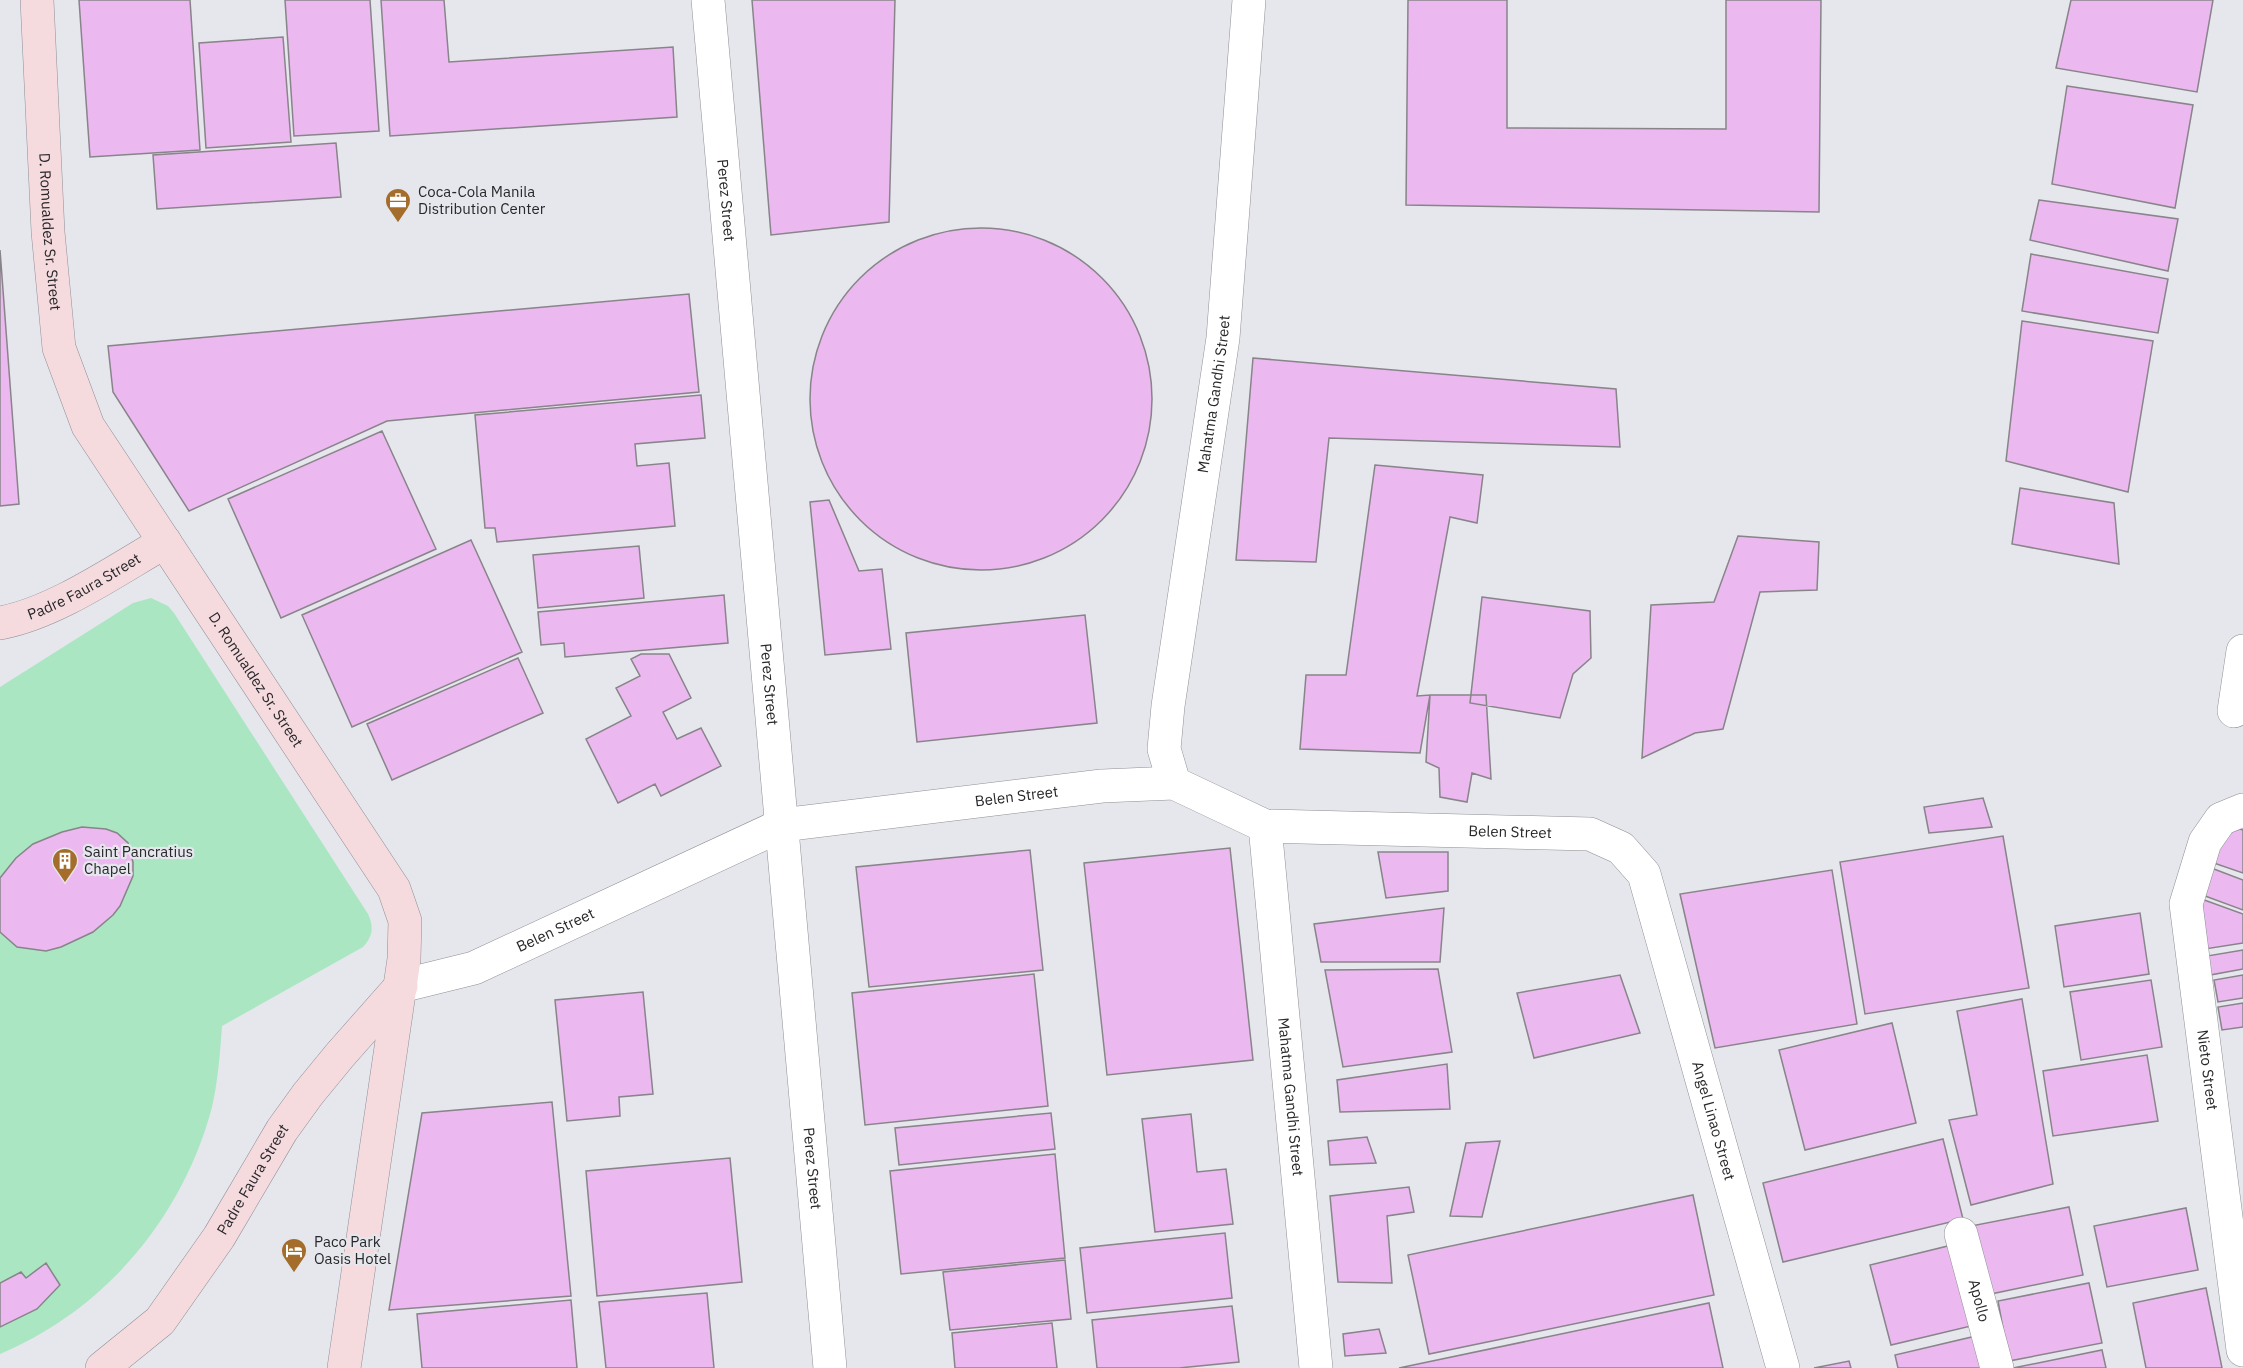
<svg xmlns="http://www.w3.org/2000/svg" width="2243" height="1368" font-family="'IBM Plex Sans',sans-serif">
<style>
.green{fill:#aae6c2}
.building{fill:#ebb9f0;stroke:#888489;stroke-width:1.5}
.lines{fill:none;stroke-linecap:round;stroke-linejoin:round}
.minor-casing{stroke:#8f9096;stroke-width:34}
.tertiary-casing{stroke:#8f9096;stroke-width:34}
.secondary-casing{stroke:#8f9096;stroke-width:34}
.minor{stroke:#fff;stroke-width:33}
.tertiary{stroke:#fff;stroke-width:33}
.secondary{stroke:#f5dade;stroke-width:33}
.labels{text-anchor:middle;stroke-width:4.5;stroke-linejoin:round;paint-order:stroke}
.poi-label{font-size:15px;fill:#28282b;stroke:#e5e7ed;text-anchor:start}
.street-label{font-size:15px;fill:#28282b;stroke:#e5e7ed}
</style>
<rect width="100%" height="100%" fill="#e5e7ed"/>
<!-- green -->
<path class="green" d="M 151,598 L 168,606 L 174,613 L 368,914 C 374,927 373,936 363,947 L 222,1026 C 220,1053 218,1081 212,1107 C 183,1217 105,1310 0,1354 L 0,687 L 133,603 Z"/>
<!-- building -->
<path class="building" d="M 79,0 L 190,0 L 200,150 L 90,157 Z
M 285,0 L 370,0 L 379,131 L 294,136 Z
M 381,0 L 444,0 L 449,62 L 673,47 L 677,117 L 390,136 Z
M 752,0 L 895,0 L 889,222 L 771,235 Z
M 1408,0 L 1507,0 L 1507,128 L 1726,129 L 1726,0 L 1821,0 L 1819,212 L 1406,205 Z
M 2071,0 L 2213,0 L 2197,92 L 2056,68 Z
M 283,37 L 291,142 L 206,148 L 199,43 Z
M 2067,86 L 2193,105 L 2175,208 L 2052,184 Z
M 336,143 L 341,197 L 157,209 L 153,155 Z
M 2039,200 L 2178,219 L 2168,271 L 2030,240 Z
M810 399a171 171 0 1 1 342 0a171 171 0 1 1-342 0Z
M 0,250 L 19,504 L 0,506 Z
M 2031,254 L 2168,279 L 2158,333 L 2022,311 Z
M 689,294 L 699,392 L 387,421 L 189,511 L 113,392 L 108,346 Z
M 2022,321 L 2153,341 L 2128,492 L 2006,461 Z
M 1253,358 L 1616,389 L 1620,447 L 1329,438 L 1316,562 L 1236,560 Z
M 701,395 L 705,438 L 635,444 L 637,466 L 669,463 L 675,526 L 497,542 L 495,528 L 485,528 L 475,415 Z
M 382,431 L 436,549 L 281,618 L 228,499 Z
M 1375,465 L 1483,475 L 1477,523 L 1450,517 L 1417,696 L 1430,695 L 1420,753 L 1300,749 L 1306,675 L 1346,675 Z
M 2020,488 L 2114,503 L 2119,564 L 2012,544 Z
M 829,500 L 859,571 L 882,569 L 891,649 L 825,655 L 810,502 Z
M 1738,536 L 1819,542 L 1817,590 L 1760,592 L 1723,729 L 1695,733 L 1642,758 L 1651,605 L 1714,602 Z
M 471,540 L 522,652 L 352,727 L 302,615 Z
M 639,546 L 644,598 L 538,608 L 533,555 Z
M 724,595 L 728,643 L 565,657 L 564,643 L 541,645 L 538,612 Z
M 1482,597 L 1590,611 L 1591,658 L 1573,674 L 1560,718 L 1470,703 Z
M 1085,615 L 1097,723 L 917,742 L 906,633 Z
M 641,654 L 669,654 L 691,698 L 663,712 L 677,739 L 701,728 L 721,766 L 661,796 L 655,784 L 618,803 L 586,739 L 631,716 L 616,688 L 640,676 L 631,659 Z
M 518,658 L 543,713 L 392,780 L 367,724 Z
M 1430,695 L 1486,695 L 1491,779 L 1472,773 L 1467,802 L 1440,797 L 1439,768 L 1426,762 Z
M 1983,798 L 1992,827 L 1929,833 L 1924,807 Z
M 82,827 L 106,829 L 117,833 L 128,843 L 133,862 L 133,876 L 120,906 L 113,915 L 93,932 L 61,947 L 46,951 L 17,947 L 0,932 L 0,878 L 16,858 L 33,844 L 62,832 Z
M 2240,829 L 2243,830 L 2243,873 L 2208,861 L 2216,837 Z
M 2003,836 L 2029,988 L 1865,1014 L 1840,862 Z
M 1230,848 L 1253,1060 L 1107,1075 L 1084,863 Z
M 1030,850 L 1043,970 L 869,987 L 856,867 Z
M 1378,852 L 1448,852 L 1448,891 L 1386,898 Z
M 2206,866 L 2243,880 L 2243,910 L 2197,893 Z
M 1832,870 L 1857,1024 L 1715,1048 L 1680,894 Z
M 2196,897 L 2243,914 L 2243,943 L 2205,949 Z
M 1444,908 L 1440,962 L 1321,962 L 1314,924 Z
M 2140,913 L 2149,974 L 2064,987 L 2055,926 Z
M 2243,950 L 2243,969 L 2210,975 L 2207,956 Z
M 1438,969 L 1452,1052 L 1343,1067 L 1325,970 Z
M 1034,974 L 1048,1106 L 865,1125 L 852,993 Z
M 1620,975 L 1640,1033 L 1534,1058 L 1517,993 Z
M 2243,975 L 2243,998 L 2218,1002 L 2214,980 Z
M 2151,980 L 2162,1047 L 2081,1060 L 2070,992 Z
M 643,992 L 653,1094 L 619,1097 L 620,1116 L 567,1121 L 555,1000 Z
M 2022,999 L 2053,1184 L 1971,1205 L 1949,1120 L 1977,1115 L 1957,1011 Z
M 2243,1003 L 2243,1027 L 2222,1030 L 2218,1007 Z
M 1892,1023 L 1916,1123 L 1805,1150 L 1779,1050 Z
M 2147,1055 L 2158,1121 L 2053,1136 L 2043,1071 Z
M 1447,1064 L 1450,1109 L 1340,1112 L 1337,1080 Z
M 552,1102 L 571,1296 L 389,1310 L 422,1113 Z
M 1051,1113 L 1055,1149 L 899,1165 L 895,1128 Z
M 1191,1114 L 1197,1172 L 1226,1169 L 1233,1224 L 1155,1232 L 1142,1119 Z
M 1367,1137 L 1376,1163 L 1330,1165 L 1328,1141 Z
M 1943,1139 L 1963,1219 L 1783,1262 L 1763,1183 Z
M 1500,1141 L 1482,1217 L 1450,1216 L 1466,1143 Z
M 1055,1154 L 1065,1258 L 901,1274 L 890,1171 Z
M 730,1158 L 742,1282 L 597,1296 L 586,1171 Z
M 1409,1187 L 1414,1212 L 1387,1216 L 1392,1283 L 1338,1282 L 1330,1196 Z
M 1693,1195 L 1714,1295 L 1429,1354 L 1408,1255 Z
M 2069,1207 L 2083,1275 L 1986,1295 L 1971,1226 Z
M 2186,1208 L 2198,1270 L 2107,1287 L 2094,1226 Z
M 1225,1233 L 1232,1298 L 1087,1313 L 1080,1248 Z
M 1952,1245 L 1971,1326 L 1891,1345 L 1870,1265 Z
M 1065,1260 L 1071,1319 L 950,1330 L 943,1272 Z
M 46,1263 L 60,1285 L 37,1309 L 0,1327 L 0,1283 L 21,1272 L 26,1278 Z
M 2089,1283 L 2102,1343 L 2009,1361 L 1998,1301 Z
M 2206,1288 L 2222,1368 L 2146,1368 L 2133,1303 Z
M 707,1293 L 714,1368 L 606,1368 L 599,1302 Z
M 571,1300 L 577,1368 L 422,1368 L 417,1314 Z
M 1709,1303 L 1723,1368 L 1399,1368 Z
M 1232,1306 L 1239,1362 L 1179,1368 L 1097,1368 L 1092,1320 Z
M 1052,1323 L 1057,1368 L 955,1368 L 952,1333 Z
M 1379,1329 L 1386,1353 L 1345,1356 L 1343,1334 Z
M 1976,1336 L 1984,1368 L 1898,1368 L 1895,1355 Z
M 2102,1350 L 2106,1368 L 2013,1368 Z
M 1849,1361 L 1851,1368 L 1814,1368 Z"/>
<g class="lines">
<defs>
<g id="minor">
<path d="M 2234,711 L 2243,651"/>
<path id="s1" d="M 1174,783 L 1164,749 L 1168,706 L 1223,338 L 1249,0"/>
<path id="s2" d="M 2243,810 L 2221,819 L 2205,842 L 2186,904 L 2243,1350"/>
<path id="s3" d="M 1265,826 L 1316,1368"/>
<path id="s4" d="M 401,986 L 474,968 L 782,825 L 1102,786 L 1174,783 L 1265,826 L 1590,834 L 1621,848 L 1644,874 L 1783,1368"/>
<path id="s5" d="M 1961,1234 L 1997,1368"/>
</g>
<g id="tertiary">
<path id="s6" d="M 708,0 L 830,1368"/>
</g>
<g id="secondary">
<path id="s7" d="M 37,0 L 48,232 L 59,348 L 88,426 L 394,889 L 405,921 L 404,959 L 344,1368"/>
<path id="s8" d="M 0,623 C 55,613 116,570 165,542"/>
<path id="s9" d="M 102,1368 L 160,1321 L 219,1237 L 282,1130 L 308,1094 L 340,1055 L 401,986"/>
</g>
</defs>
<!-- minor casing -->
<use href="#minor" class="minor-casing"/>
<!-- tertiary casing -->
<use href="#tertiary" class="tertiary-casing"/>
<!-- secondary casing -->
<use href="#secondary" class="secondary-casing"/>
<!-- minor -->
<use href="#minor" class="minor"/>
<!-- tertiary -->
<use href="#tertiary" class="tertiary"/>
<!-- secondary -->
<use href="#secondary" class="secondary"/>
</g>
<!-- icons -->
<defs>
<symbol id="office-pin" viewBox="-11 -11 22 30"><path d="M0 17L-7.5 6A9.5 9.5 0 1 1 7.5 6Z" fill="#a56d2b" stroke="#e5e7ed"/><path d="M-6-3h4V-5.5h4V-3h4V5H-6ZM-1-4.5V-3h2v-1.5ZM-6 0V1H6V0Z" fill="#fff"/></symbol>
<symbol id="building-pin" viewBox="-11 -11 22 30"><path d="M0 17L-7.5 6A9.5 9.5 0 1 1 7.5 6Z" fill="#a56d2b" stroke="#e5e7ed"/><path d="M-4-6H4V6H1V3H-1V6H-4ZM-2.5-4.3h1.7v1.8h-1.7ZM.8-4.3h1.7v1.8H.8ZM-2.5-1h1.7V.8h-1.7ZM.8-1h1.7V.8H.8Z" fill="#fff"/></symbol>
<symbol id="hotel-pin" viewBox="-11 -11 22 30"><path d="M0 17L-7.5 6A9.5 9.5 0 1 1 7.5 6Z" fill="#a56d2b" stroke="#e5e7ed"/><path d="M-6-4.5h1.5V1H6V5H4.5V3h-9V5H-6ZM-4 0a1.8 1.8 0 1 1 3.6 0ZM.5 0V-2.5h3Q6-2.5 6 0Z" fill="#fff"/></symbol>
</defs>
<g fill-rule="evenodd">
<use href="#office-pin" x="383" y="186" width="30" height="40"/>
<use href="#building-pin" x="50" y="846" width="30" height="40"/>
<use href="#hotel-pin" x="279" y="1236" width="30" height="40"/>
</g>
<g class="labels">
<!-- poi labels -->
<g class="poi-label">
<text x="418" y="197">Coca-Cola Manila<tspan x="418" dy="17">Distribution Center</tspan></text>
<text x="84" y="857">Saint Pancratius<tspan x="84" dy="17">Chapel</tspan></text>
<text x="314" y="1247">Paco Park<tspan x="314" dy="17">Oasis Hotel</tspan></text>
</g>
<!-- street labels -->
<g class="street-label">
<text dy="5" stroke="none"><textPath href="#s6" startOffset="201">Perez Street</textPath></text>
<text dy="5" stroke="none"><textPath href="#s7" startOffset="232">D. Romualdez Sr. Street</textPath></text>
<text dy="5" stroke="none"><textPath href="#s1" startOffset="394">Mahatma Gandhi Street</textPath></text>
<text dy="5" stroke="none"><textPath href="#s8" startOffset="92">Padre Faura Street</textPath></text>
<text dy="5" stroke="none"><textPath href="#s7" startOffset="736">D. Romualdez Sr. Street</textPath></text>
<text dy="5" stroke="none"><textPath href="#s6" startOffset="687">Perez Street</textPath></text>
<text dy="5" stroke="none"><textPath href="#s4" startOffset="651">Belen Street</textPath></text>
<text dy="5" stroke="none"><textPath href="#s4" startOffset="1155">Belen Street</textPath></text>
<text dy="5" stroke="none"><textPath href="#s4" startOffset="165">Belen Street</textPath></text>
<text dy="5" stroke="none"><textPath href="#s2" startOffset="284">Nieto Street</textPath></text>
<text dy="5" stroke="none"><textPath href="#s3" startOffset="272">Mahatma Gandhi Street</textPath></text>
<text dy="5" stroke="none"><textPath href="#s4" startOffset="1560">Angel Linao Street</textPath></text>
<text dy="5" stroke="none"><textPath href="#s6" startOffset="1173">Perez Street</textPath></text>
<text dy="5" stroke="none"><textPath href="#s9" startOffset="244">Padre Faura Street</textPath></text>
<text dy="5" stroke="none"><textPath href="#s5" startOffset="69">Apollo</textPath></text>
</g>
</g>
</svg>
